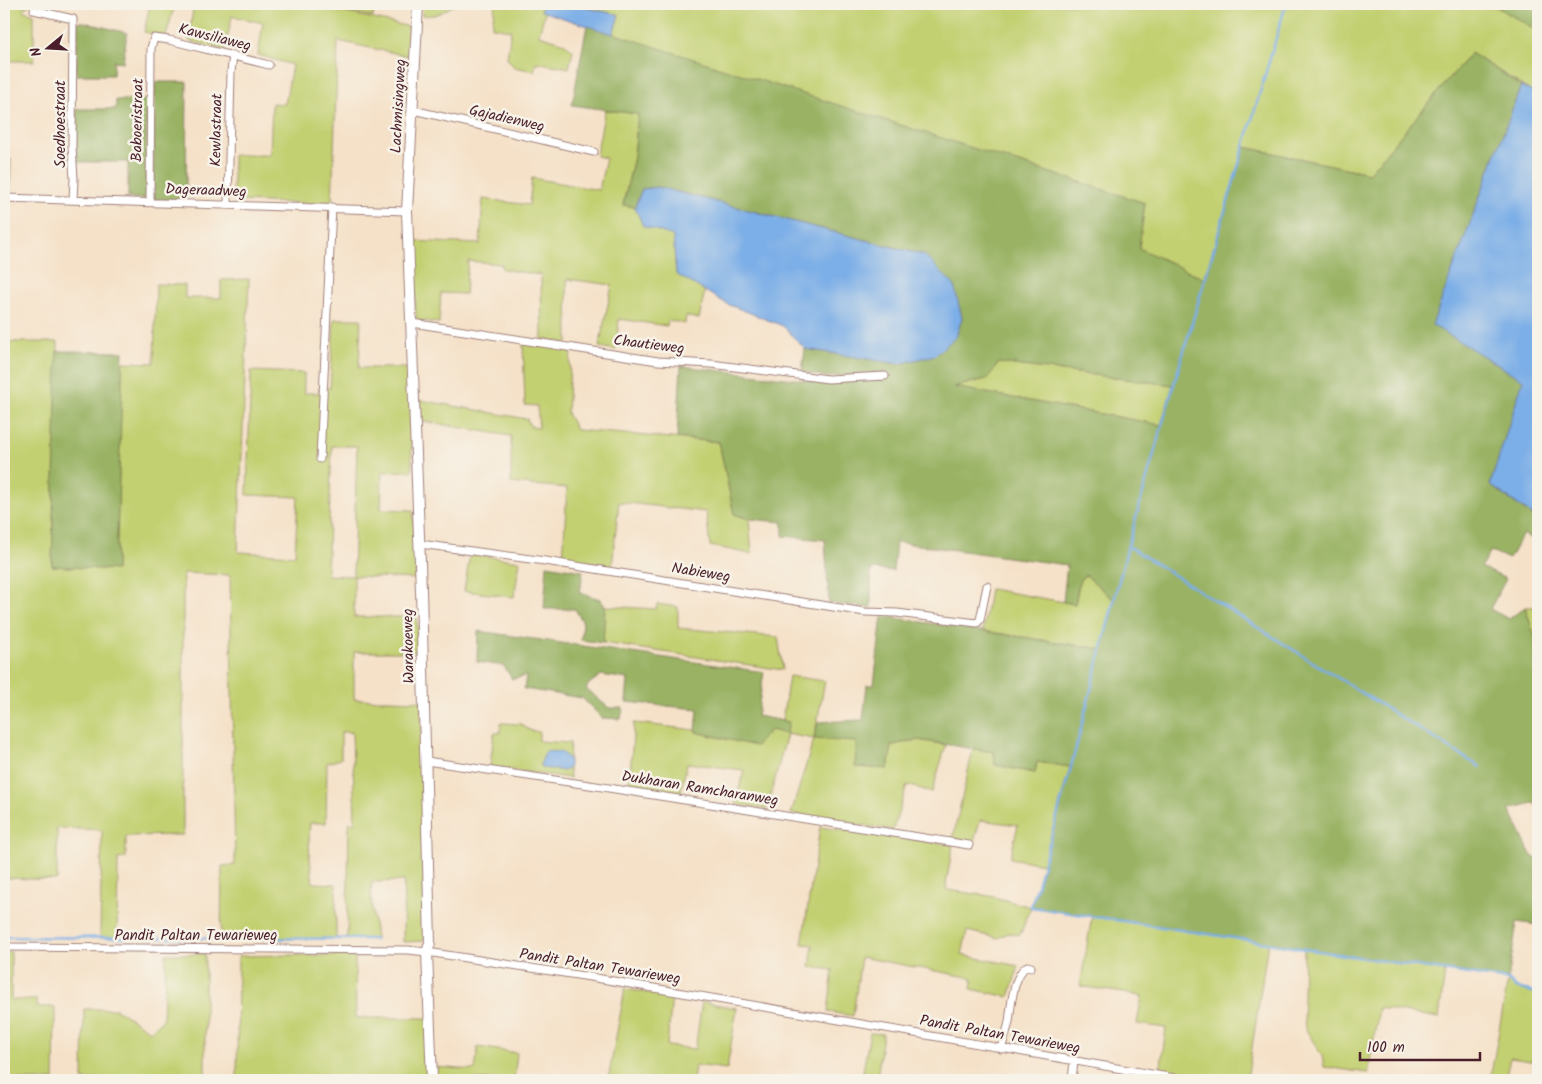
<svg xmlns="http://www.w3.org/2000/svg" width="1542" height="1084" font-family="Kalam,sans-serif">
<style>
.green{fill:#c2d071;stroke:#86784e;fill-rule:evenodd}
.forest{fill:#99b263;stroke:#726847;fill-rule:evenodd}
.water{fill:#7baee7;stroke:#626689}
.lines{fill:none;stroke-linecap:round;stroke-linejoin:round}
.stream{stroke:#7baee7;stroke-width:2.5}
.street-casing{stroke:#a0807a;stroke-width:9}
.secondary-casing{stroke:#a0807a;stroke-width:12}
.street{stroke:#fff;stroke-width:7}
.secondary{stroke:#fff;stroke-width:10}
.labels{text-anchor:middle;stroke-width:5;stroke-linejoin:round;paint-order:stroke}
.street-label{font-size:15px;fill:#4a1f2b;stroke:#f7f3e8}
</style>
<rect width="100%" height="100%" fill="#f7f3e8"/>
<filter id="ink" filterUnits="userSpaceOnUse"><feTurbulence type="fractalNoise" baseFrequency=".02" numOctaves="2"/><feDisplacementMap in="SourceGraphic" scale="10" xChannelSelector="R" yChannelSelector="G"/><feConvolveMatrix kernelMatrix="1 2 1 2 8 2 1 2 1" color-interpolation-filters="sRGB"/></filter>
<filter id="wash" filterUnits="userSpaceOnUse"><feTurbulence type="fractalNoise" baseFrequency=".0096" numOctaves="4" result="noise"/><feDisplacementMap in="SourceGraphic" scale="20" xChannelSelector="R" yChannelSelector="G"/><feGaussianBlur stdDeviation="1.12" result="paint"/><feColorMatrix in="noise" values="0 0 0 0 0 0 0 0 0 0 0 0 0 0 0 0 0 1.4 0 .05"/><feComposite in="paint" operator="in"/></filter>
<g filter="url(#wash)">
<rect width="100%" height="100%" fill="#f5e1c8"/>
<!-- green -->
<path class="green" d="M 4,4 L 33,4 L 25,7 L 24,11 L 34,14 L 34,61 L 4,61 Z
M 150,4 L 175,4 L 166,36 L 144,32 Z
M 180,4 L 307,4 L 410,27 L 408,56 L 338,41 L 332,204 L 233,201 L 233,155 L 270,155 L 272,103 L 285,104 L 292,65 L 258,55 L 263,23 L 232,16 L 225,50 L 189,41 L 193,8 Z
M 312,4 L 375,4 L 373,17 Z
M 423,4 L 458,4 C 445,8 439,18 422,15 Z
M 495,4 L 542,4 L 541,11 L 545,12 L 539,35 L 562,42 L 573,50 L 569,68 L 536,62 L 534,71 L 514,67 L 507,58 L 511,30 L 492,27 Z
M 585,4 L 1492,4 L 1538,31 L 1538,96 L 1471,53 L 1369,173 L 1244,147 L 1205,279 L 1138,248 L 1145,203 L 613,34 L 619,15 L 588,8 Z
M 605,110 L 638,114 L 634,157 L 623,205 L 635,207 L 643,226 L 673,235 L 676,274 L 705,290 L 699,319 L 686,316 L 685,324 L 668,320 L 667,326 L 619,319 L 616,350 L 599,347 L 612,285 L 567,279 L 568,343 L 542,339 L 541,275 L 502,269 L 501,264 L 468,261 L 465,294 L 441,293 L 439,323 L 416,320 L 413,241 L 480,244 L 483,199 L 529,205 L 532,178 L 599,190 L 606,158 L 596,156 Z
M 4,159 L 11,159 L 10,195 L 4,195 Z
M 249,279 L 238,552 L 295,555 L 298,497 L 247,495 L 251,371 L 304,373 L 304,393 L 319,393 L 319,388 L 330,388 L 334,319 L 361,319 L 359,368 L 410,368 L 412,471 L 382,472 L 381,509 L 413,510 L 416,579 L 354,576 L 354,617 L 417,617 L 418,652 L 354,652 L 354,699 L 421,701 L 426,936 L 423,941 L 403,942 L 404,881 L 372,882 L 371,897 L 376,939 L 347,939 L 349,823 L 355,822 L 352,732 L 341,732 L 341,759 L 327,763 L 326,823 L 310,823 C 308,843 310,862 313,883 L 336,884 L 336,939 L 221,939 L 222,866 L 235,865 L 230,575 L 183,573 L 183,835 L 126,836 L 126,858 L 118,859 L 117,937 L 100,937 L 102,830 L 57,828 L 57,880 L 4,878 L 4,342 L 58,342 L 52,566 L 116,569 L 122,362 L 154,363 L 156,284 L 185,285 L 185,298 L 221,298 L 221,280 ZM 332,446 L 357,446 L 353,576 L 327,575 Z
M 523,344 L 571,350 L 567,413 L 576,430 L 719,442 L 734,514 L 749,519 L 752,554 L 710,546 L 706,512 L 619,502 L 612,566 L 563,558 L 567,488 L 511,483 L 511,436 L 421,421 L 420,400 L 527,419 L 530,426 L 539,428 L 537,406 L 525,405 Z
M 999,363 L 1174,385 L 1162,425 L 953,387 L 986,379 Z
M 470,554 L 520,561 L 514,597 L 464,591 Z
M 1086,575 L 1114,600 L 1102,649 L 983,631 L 990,589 L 1075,604 L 1080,579 Z
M 657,604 L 678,607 L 678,628 L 778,637 L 783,670 L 603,643 L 605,606 L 656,609 Z
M 1525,607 L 1538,607 L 1538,646 Z
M 789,676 L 825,681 L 814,738 L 856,742 L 888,769 L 892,745 L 918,740 L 946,745 L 932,792 L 907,785 L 893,830 L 791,814 L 814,739 L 787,734 L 767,809 L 735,804 L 744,770 L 687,763 L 680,795 L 629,787 L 634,723 L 696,730 L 696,732 L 756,746 L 770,730 L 786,734 L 789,722 L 782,721 Z
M 501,723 L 521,724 L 529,730 L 539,732 L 539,741 L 570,743 L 569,759 L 561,752 L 564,771 L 569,768 L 570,778 L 490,767 L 494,733 L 500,733 Z
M 973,749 L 994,752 L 995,765 L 1035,773 L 1037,762 L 1071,767 L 1043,864 L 1010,858 L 1018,825 L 980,820 L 974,842 L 953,838 Z
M 820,827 L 953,845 L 946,884 L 947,890 L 990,896 L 1031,907 L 1020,935 L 1008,933 L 998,938 L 967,931 L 962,955 L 1019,966 L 1009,997 L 971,989 L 973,978 L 861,957 L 853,1016 L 828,1012 L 833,970 L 810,967 L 813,945 L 802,944 Z
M 1092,916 L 1268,943 L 1247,1080 L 1201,1080 L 1160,1073 L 1166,1028 L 1137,1024 L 1142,996 L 1080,986 Z
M 1304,949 L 1445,971 L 1439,1018 L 1379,1008 L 1368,1073 L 1324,1067 L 1322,1056 L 1305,1028 L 1303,1001 Z
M 4,952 L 11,952 L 11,1000 L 37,1000 L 37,1007 L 55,1007 L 54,1080 L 4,1080 Z
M 166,954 L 205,954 L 205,1080 L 83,1080 L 84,1009 L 116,1009 L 150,1031 L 163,1020 Z
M 291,955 L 355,956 L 356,1018 L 427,1018 L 429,1080 L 237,1080 L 238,956 Z
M 1508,980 L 1516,988 L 1538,993 L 1538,1062 L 1510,1058 L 1505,1080 L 1490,1080 Z
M 625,989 L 672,997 L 667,1046 L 695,1049 L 702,1002 L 737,1008 L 727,1069 L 695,1065 L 693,1080 L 608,1080 Z
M 870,1033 L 883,1034 L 877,1080 L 846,1080 L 862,1077 Z
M 478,1047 L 517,1053 L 514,1080 L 436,1080 L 435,1067 L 475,1070 Z"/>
<!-- forest -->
<path class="forest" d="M 1492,4 L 1538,4 L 1538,31 Z
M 78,22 L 84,22 L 127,33 L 123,62 L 114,61 L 113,75 L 76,75 Z
M 587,25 L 1145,203 L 1139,248 L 1204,279 L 1244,147 L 1369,173 L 1471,53 L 1521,86 L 1433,324 L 1524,380 L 1490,485 L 1538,520 L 1538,542 L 1523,534 L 1509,559 L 1491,551 L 1481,567 L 1506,579 L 1490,609 L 1509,619 L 1525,607 L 1538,646 L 1538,806 L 1533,803 L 1509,809 L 1531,855 L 1538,860 L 1538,925 L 1517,922 L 1508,980 L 1031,907 L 1070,767 L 1037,762 L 1035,773 L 995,765 L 994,752 L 918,740 L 892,745 L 888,769 L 855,767 L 856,742 L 814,739 L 818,722 L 863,720 L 867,685 L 874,685 L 882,616 L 1102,649 L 1114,600 L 1086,575 L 1080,579 L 1075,604 L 1063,602 L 1067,565 L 896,542 L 893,571 L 871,569 L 871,608 L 829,603 L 825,540 L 783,536 L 783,522 L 749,519 L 734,514 L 719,442 L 677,438 L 681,366 L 828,383 L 887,378 L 886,372 L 827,377 L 802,372 L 805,349 L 899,364 L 924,255 L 658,187 L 642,189 L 635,207 L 623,205 L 634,157 L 638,114 L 572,105 ZM 999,363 L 1173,385 L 1161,425 L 954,387 L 987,379 Z
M 155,82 L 187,82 L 186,199 L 153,200 Z
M 116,100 L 147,100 L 146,199 L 128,198 L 128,162 L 76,162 L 76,109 L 116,109 Z
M 57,351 L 123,352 L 116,570 L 52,566 Z
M 547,565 L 583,571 L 580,593 L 600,599 L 605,606 L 603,643 L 581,640 L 583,623 L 575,609 L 544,609 Z
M 478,631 L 764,672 L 757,716 L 789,722 L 786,734 L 770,730 L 756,746 L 696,732 L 698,709 L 626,702 L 628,679 L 601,675 L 589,684 L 586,689 L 609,708 L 623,708 L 621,719 L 602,718 L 582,698 L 524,689 L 526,676 L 512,679 L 504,666 L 477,662 Z"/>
<!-- water -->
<path class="water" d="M 542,4 L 585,4 L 588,8 L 619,15 L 613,34 L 541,11 Z
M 1521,86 L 1538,95 L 1538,519 L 1490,485 L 1523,380 L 1432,325 Z
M 658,187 L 924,255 L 954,285 L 962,318 L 956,337 L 935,355 L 899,364 L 805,349 L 783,326 L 727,304 L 676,274 L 673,236 L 643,226 L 635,207 L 642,189 Z
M 546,751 L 561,752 L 569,759 L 569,768 L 564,771 L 543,768 L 540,765 Z"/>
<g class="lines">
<!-- stream -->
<path class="stream" d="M 1286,4 L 1162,425 L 1128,546 L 1071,767 L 1031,907 L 1508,980 L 1516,988 L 1538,993
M 1128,546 L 1480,767
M 4,937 L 376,939"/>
</g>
</g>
<g filter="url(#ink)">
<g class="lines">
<defs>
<path id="street" d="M 34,10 L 73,19 L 72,146 L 74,179 L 73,200
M 413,110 L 594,152
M 4,198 L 407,211
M 150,202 L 151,48 L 154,38 L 169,40 L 269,65
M 228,204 L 231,72 L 233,55
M 412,323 L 658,361 L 711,364 L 828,379 L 885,376
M 320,459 L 332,207
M 420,544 L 545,561 L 865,612 L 897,613 L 977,623 L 980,620 L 987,586
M 426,761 L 596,786 L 969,845
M 4,947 L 408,950 L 427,952 L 590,977 L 1186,1080
M 1001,1049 C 1004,1040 1007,1031 1009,1022 C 1011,1006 1013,975 1027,966 L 1031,967
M 1072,1080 L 1074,1061"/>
<path id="secondary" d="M 418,4 L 407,211 L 421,590 L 430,943 L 427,952 L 432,1080"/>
</defs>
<!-- street casing -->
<use href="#street" class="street-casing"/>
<!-- secondary casing -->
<use href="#secondary" class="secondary-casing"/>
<!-- street -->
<use href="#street" class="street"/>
<!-- secondary -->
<use href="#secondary" class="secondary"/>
</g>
</g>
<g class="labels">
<!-- street labels -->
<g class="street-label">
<text transform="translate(215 37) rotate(14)" y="5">Kawsiliaweg</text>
<text transform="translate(398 106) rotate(-87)" y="5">Lachmisingweg</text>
<text transform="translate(507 118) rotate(13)" y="5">Gajadienweg</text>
<text transform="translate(137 120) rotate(-89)" y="5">Baboeristraat</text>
<text transform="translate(60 124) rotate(-90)" y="5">Soedhoestraat</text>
<text transform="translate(216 130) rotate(-89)" y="5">Kewlastraat</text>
<text transform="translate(206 190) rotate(2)" y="5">Dageraadweg</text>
<text transform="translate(649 344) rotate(7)" y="5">Chautieweg</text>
<text transform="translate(701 572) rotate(9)" y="5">Nabieweg</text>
<text transform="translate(408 646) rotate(-91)" y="5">Warakoeweg</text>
<text transform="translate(700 788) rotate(9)" y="5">Dukharan Ramcharanweg</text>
<text x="196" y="940">Pandit Paltan Tewarieweg</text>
<text transform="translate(600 966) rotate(9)" y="5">Pandit Paltan Tewarieweg</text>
<text transform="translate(1000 1034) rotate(10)" y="5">Pandit Paltan Tewarieweg</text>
</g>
</g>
<!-- margin -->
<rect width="1542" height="1084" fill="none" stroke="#f7f3e8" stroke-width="20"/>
<!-- north arrow -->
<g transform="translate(48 48) rotate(252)" stroke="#f7f3e8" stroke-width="4" paint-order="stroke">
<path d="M0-4L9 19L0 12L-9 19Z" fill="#4a1f2b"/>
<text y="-8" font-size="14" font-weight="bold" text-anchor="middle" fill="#4a1f2b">N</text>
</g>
<!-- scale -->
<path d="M1360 1052v8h120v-8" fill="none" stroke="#4a1f2b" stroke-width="2.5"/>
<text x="1367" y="1052" font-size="15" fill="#4a1f2b" stroke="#f7f3e8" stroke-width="4" paint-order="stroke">100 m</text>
</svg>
